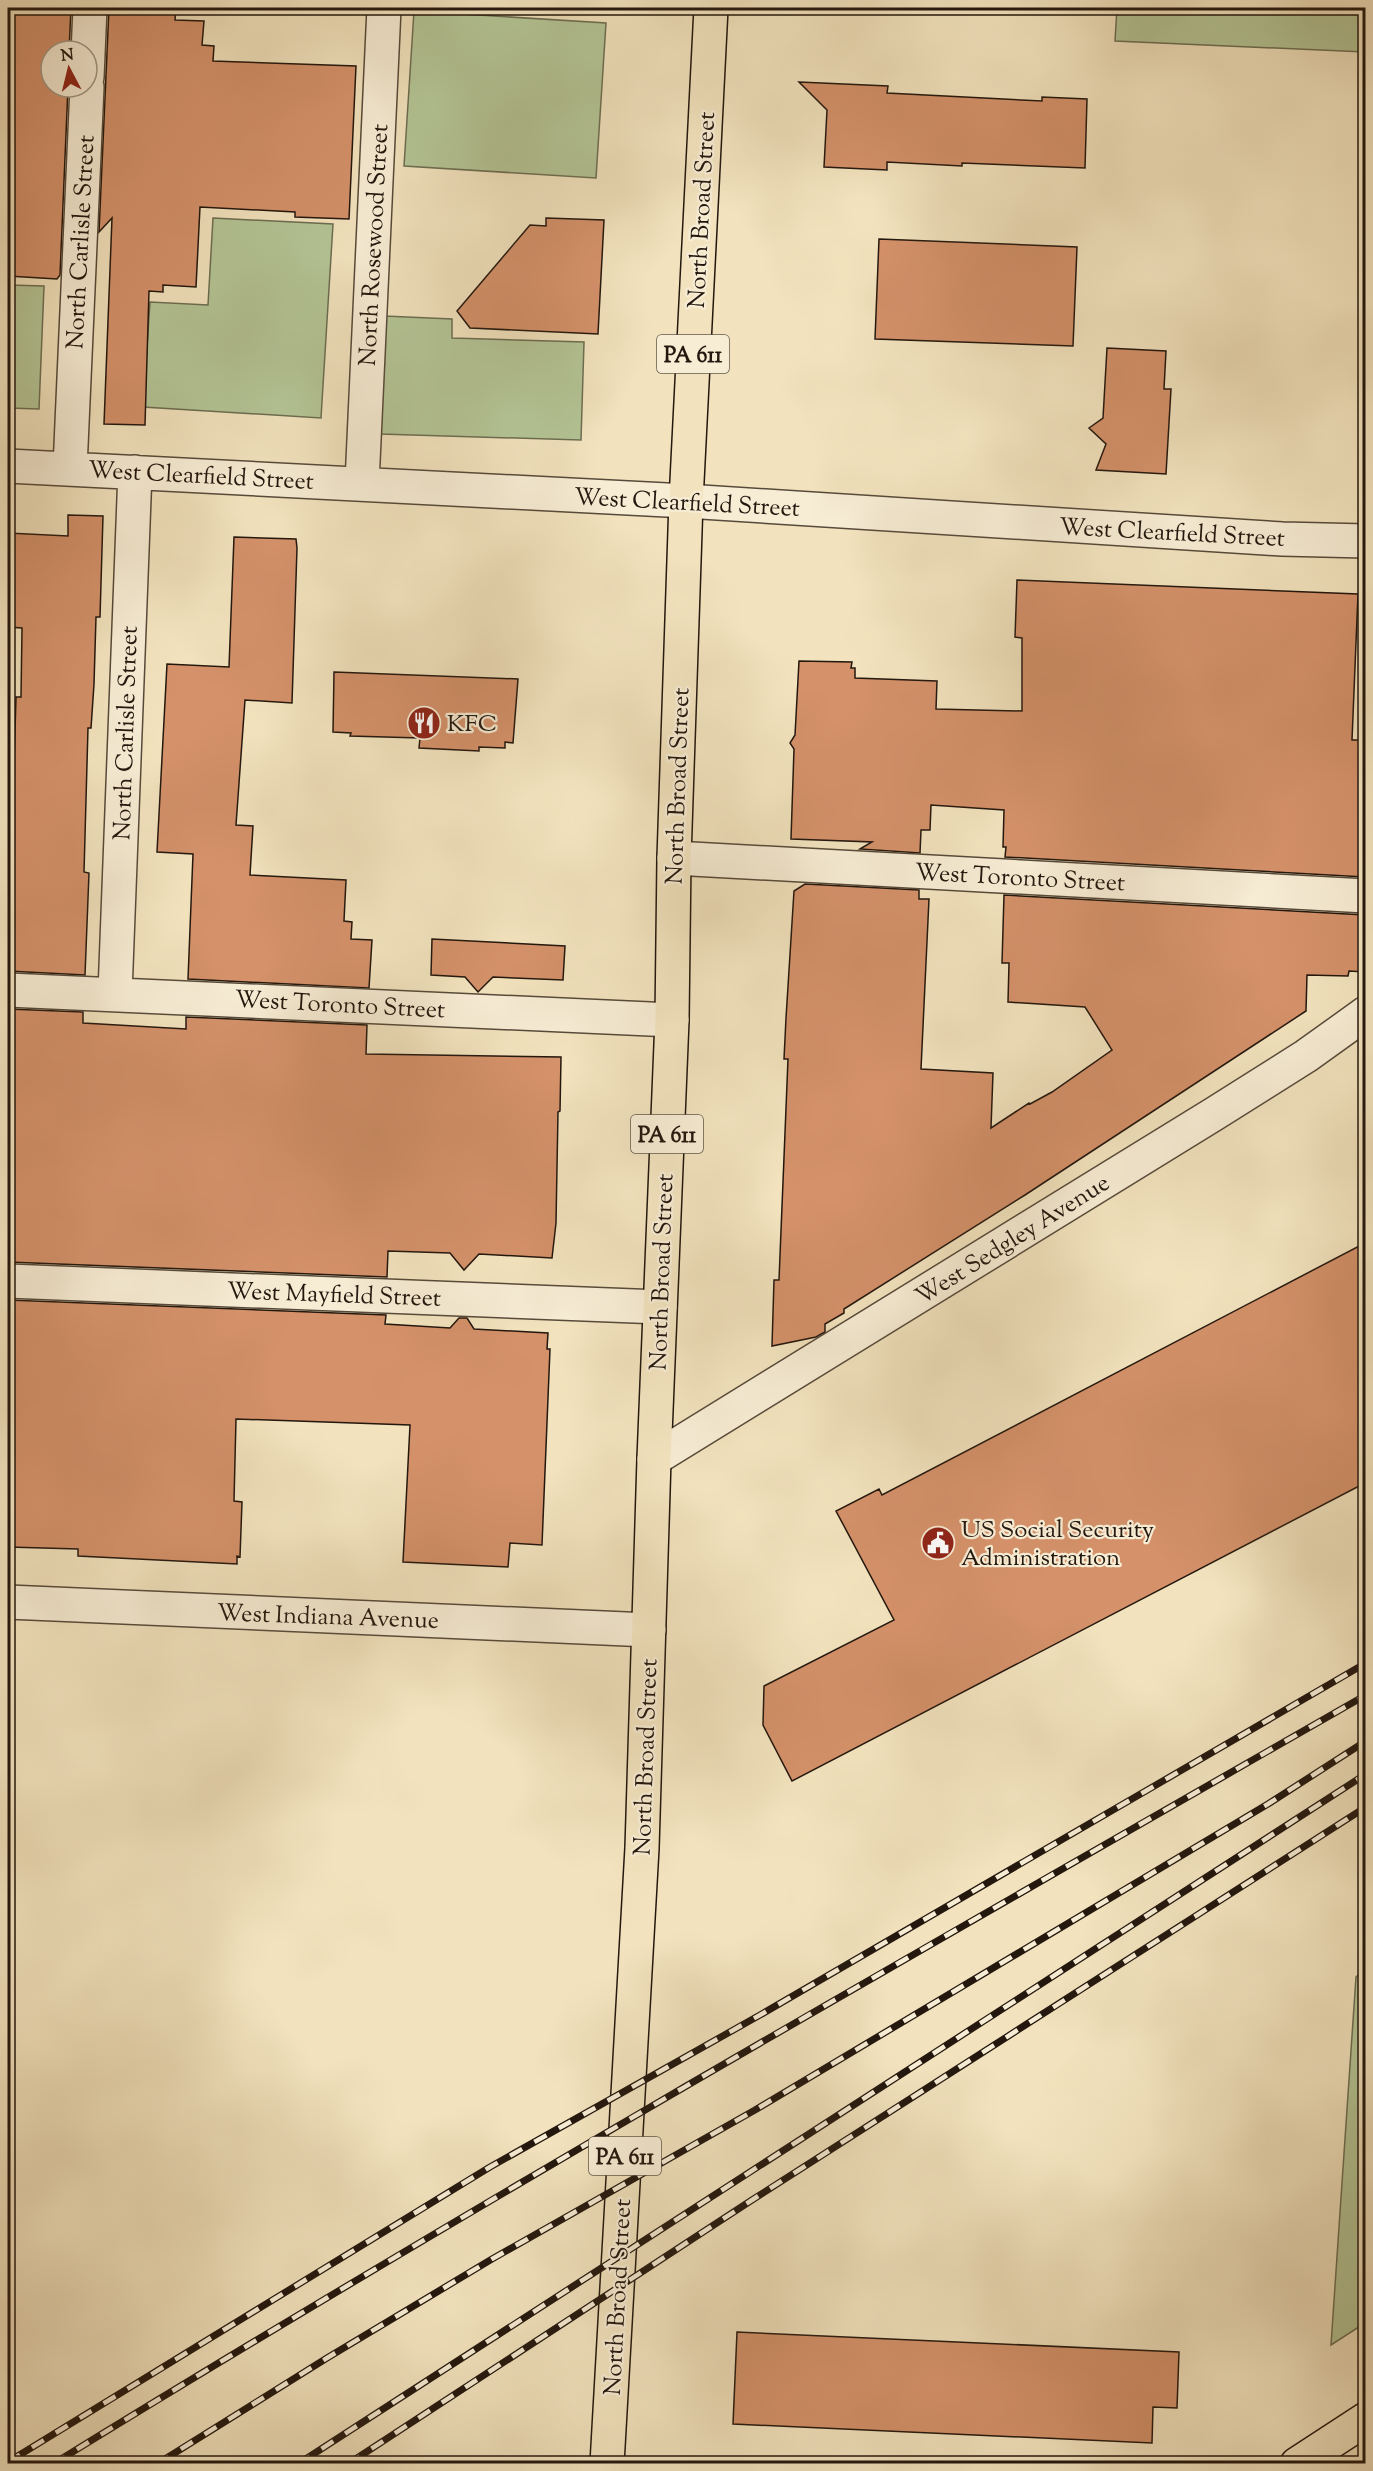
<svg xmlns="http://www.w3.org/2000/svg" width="1373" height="2471" font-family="'Sorts Mill Goudy',serif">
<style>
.green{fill:#b4c596;stroke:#6c6e52;stroke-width:1.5}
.building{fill:#d4916a;stroke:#23170e;stroke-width:1.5}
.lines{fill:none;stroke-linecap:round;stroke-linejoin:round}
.minor-casing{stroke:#574a3a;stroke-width:36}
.major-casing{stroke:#23170e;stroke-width:36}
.minor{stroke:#f7edd5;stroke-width:33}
.major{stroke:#f2e3be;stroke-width:33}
.rail-casing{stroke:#23170e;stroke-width:7}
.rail{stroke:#f7edd5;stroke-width:4.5;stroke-dasharray:14;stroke-linecap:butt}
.labels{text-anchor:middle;stroke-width:4.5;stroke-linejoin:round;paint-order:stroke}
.shield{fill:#f7edd5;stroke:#63574a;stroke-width:1.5}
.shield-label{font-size:22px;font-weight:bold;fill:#23170e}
.street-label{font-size:24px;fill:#23170e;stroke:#f7edd5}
.poi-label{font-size:24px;fill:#23170e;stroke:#f7edd5;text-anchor:start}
</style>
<rect width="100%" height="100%" fill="#f2e3be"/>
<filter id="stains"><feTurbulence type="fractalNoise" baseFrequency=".00333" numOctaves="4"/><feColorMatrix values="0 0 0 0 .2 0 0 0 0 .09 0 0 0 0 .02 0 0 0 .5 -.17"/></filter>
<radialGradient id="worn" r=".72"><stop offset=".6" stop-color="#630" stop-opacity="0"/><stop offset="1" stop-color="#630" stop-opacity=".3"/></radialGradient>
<!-- green -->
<path class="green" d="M 1117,8 L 1365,8 L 1365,52 L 1115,41 Z
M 414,11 L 606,23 L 596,178 L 404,166 Z
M 213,218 L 333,224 L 321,418 L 143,407 L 150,302 L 208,305 Z
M 8,285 L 44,286 L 39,409 L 8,408 Z
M 384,316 L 452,319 L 452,338 L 584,342 L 581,440 L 380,434 Z
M 1365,1970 L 1365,2323 L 1331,2345 L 1356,1977 Z"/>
<!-- building -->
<path class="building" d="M 8,8 L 71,8 L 69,51 L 51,51 L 51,87 L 68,87 L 60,275 L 57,279 L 8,276 Z
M 109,8 L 176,8 L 175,20 L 204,21 L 202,45 L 214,46 L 213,61 L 356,66 L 349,219 L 295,217 L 295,212 L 200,207 L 196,287 L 163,285 L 163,292 L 149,291 L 145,425 L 104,424 L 112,218 L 99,232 Z
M 799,82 L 888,86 L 887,93 L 1042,101 L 1042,97 L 1087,99 L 1085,168 L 962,163 L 962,166 L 887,162 L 887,170 L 824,167 L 827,110 Z
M 546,218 L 604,220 L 598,334 L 470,328 L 457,311 L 530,225 L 546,226 Z
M 879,239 L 1077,247 L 1073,346 L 875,339 Z
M 1107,348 L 1166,351 L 1164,389 L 1171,389 L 1166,474 L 1096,470 L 1106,444 L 1089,428 L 1103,418 Z
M 68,515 L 103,516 L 100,617 L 96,617 L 94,684 L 91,728 L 88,728 L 84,872 L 89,873 L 85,975 L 8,971 L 8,863 L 11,863 L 16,697 L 21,697 L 22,628 L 8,627 L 8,533 L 68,536 Z
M 234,537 L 296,539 L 297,548 L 292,703 L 245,700 L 236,825 L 253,826 L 250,875 L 346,880 L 344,921 L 352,922 L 351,939 L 372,940 L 369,988 L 188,979 L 193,854 L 157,852 L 167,664 L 229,667 Z
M 1017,580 L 1358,594 L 1352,740 L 1365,740 L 1365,877 L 1005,857 L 1006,847 L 1003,847 L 1004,810 L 931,805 L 930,830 L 921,830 L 920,853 L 860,849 L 872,842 L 791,839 L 794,749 L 790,743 L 795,735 L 799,661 L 852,662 L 851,668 L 855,668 L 855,678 L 937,681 L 936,709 L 1022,711 L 1022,638 L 1015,637 Z
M 334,672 L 518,679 L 513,743 L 505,742 L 505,748 L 479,747 L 479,751 L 419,748 L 420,738 L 350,736 L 351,733 L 333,732 Z
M 805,884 L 919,890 L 919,899 L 929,899 L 921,1069 L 993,1073 L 991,1128 L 1029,1103 L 1030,1104 L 1052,1092 L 1112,1050 L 1085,1007 L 1008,1002 L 1009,963 L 1002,963 L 1004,895 L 1365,915 L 1365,972 L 1349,971 L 1348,976 L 1307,975 L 1306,1011 L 1025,1195 L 844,1309 L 844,1313 L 825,1324 L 825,1332 L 816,1337 L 772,1346 L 774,1280 L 779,1280 L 788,1059 L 784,1059 L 786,1018 L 794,891 Z
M 432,939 L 565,946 L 563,980 L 493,977 L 478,992 L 465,977 L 431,975 Z
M 8,1009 L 83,1012 L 83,1023 L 186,1029 L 186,1017 L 367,1025 L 366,1054 L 561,1057 L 560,1111 L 558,1112 L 556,1223 L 552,1258 L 479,1254 L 464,1270 L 450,1253 L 388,1251 L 387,1277 L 8,1262 Z
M 1365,1243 L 1365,1483 L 792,1781 L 763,1725 L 764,1686 L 894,1620 L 836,1511 L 879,1489 L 882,1495 Z
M 8,1300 L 386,1315 L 385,1324 L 450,1328 L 459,1318 L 467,1318 L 474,1329 L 548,1333 L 547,1349 L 550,1349 L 542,1545 L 510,1543 L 508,1567 L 403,1562 L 410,1425 L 236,1419 L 234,1501 L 242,1502 L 240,1557 L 237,1556 L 237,1564 L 78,1556 L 78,1549 L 8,1547 Z
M 737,2332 L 1179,2352 L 1177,2408 L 1153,2407 L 1152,2443 L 733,2424 Z"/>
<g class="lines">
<defs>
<path id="minor" d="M 87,77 L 90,8
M 8,466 L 686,501 L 1282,539 L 1366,541
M 70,468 L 87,87
M 362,483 L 384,8
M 674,858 L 1366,896
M 8,990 L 672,1020
M 115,993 L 135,472
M 8,1281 L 660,1307
M 654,1459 L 1214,1114 L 1306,1056 L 1366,1013
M 8,1602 L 649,1630"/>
<path id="major" d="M 607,2464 L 642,1848 L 654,1459 L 672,1020 L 674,858 L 686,501 L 711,8
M 1297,2464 L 1366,2419"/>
</defs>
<!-- minor casing -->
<use href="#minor" class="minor-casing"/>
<!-- major casing -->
<use href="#major" class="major-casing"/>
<!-- minor -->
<use href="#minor" class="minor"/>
<!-- major -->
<use href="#major" class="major"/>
<defs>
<path id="rail" d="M 8,2462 L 490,2167 L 760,2015 L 1366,1663
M 53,2464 C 485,2198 926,1947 1366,1695
M 157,2464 L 327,2358 L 492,2259 L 755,2110 L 1268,1804 L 1366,1741
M 298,2464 L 1366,1774
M 348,2464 L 752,2200 L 1366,1807"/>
</defs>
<!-- rail casing -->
<use href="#rail" class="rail-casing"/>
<!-- rail -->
<use href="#rail" class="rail"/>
</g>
<!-- icons -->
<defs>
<symbol id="restaurant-disc" viewBox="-11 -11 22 22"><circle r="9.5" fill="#8f2418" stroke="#f7edd5"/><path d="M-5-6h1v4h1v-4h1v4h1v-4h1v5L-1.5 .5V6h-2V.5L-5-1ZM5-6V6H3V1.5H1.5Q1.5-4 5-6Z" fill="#fff"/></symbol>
<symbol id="civic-disc" viewBox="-11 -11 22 22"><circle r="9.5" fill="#8f2418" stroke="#f7edd5"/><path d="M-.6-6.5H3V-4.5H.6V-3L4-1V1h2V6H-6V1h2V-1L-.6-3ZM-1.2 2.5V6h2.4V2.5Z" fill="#fff"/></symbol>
</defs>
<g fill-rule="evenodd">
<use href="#restaurant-disc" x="405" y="704" width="38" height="38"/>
<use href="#civic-disc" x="919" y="1524" width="38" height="38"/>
</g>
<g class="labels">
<!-- shield labels -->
<g class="shield">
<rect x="657" y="335" width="72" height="38" rx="4.5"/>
<rect x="631" y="1115" width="72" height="38" rx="4.5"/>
<rect x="589" y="2137" width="72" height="38" rx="4.5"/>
</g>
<g class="shield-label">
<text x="693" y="362">PA 611</text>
<text x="667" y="1142">PA 611</text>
<text x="625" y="2164">PA 611</text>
</g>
<!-- street labels -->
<g class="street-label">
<text transform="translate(701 210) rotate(-87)" y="8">North Broad Street</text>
<text transform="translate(80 242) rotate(-87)" y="8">North Carlisle Street</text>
<text transform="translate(373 245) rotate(-87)" y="8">North Rosewood Street</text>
<text transform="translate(201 475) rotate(3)" y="8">West Clearfield Street</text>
<text transform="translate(687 502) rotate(3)" y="8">West Clearfield Street</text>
<text transform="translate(1172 532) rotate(3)" y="8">West Clearfield Street</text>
<text transform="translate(125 733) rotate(-88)" y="8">North Carlisle Street</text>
<text transform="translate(677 786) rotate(-88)" y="8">North Broad Street</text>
<text transform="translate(1020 877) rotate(3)" y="8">West Toronto Street</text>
<text transform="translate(340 1004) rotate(3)" y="8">West Toronto Street</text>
<text transform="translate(1012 1239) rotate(-32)" y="8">West Sedgley Avenue</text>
<text transform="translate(661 1272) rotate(-88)" y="8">North Broad Street</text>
<text transform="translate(334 1294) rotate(2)" y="8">West Mayfield Street</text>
<text transform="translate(328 1616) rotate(2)" y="8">West Indiana Avenue</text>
<text transform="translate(645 1757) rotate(-88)" y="8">North Broad Street</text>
<text transform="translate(617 2297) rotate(-87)" y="8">North Broad Street</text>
</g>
<!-- poi labels -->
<g class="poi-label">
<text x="447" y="731">KFC</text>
<text x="961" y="1537">US Social Security<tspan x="961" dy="28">Administration</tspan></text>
</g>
</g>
<!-- margin -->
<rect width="1373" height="2471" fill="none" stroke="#f2e3be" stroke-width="30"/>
<rect x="9" y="9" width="1355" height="2453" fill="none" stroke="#23170e" stroke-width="3"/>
<rect x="15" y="15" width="1343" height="2441" fill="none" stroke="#23170e" stroke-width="1.5"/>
<!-- north arrow -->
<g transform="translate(69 69) rotate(353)"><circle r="28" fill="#f7edd5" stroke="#a29785" stroke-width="1.5"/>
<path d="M0-4.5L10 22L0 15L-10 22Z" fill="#8f2418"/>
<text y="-9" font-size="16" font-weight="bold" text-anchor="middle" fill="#23170e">N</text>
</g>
<rect width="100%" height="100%" filter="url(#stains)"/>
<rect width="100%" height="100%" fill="url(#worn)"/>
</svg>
